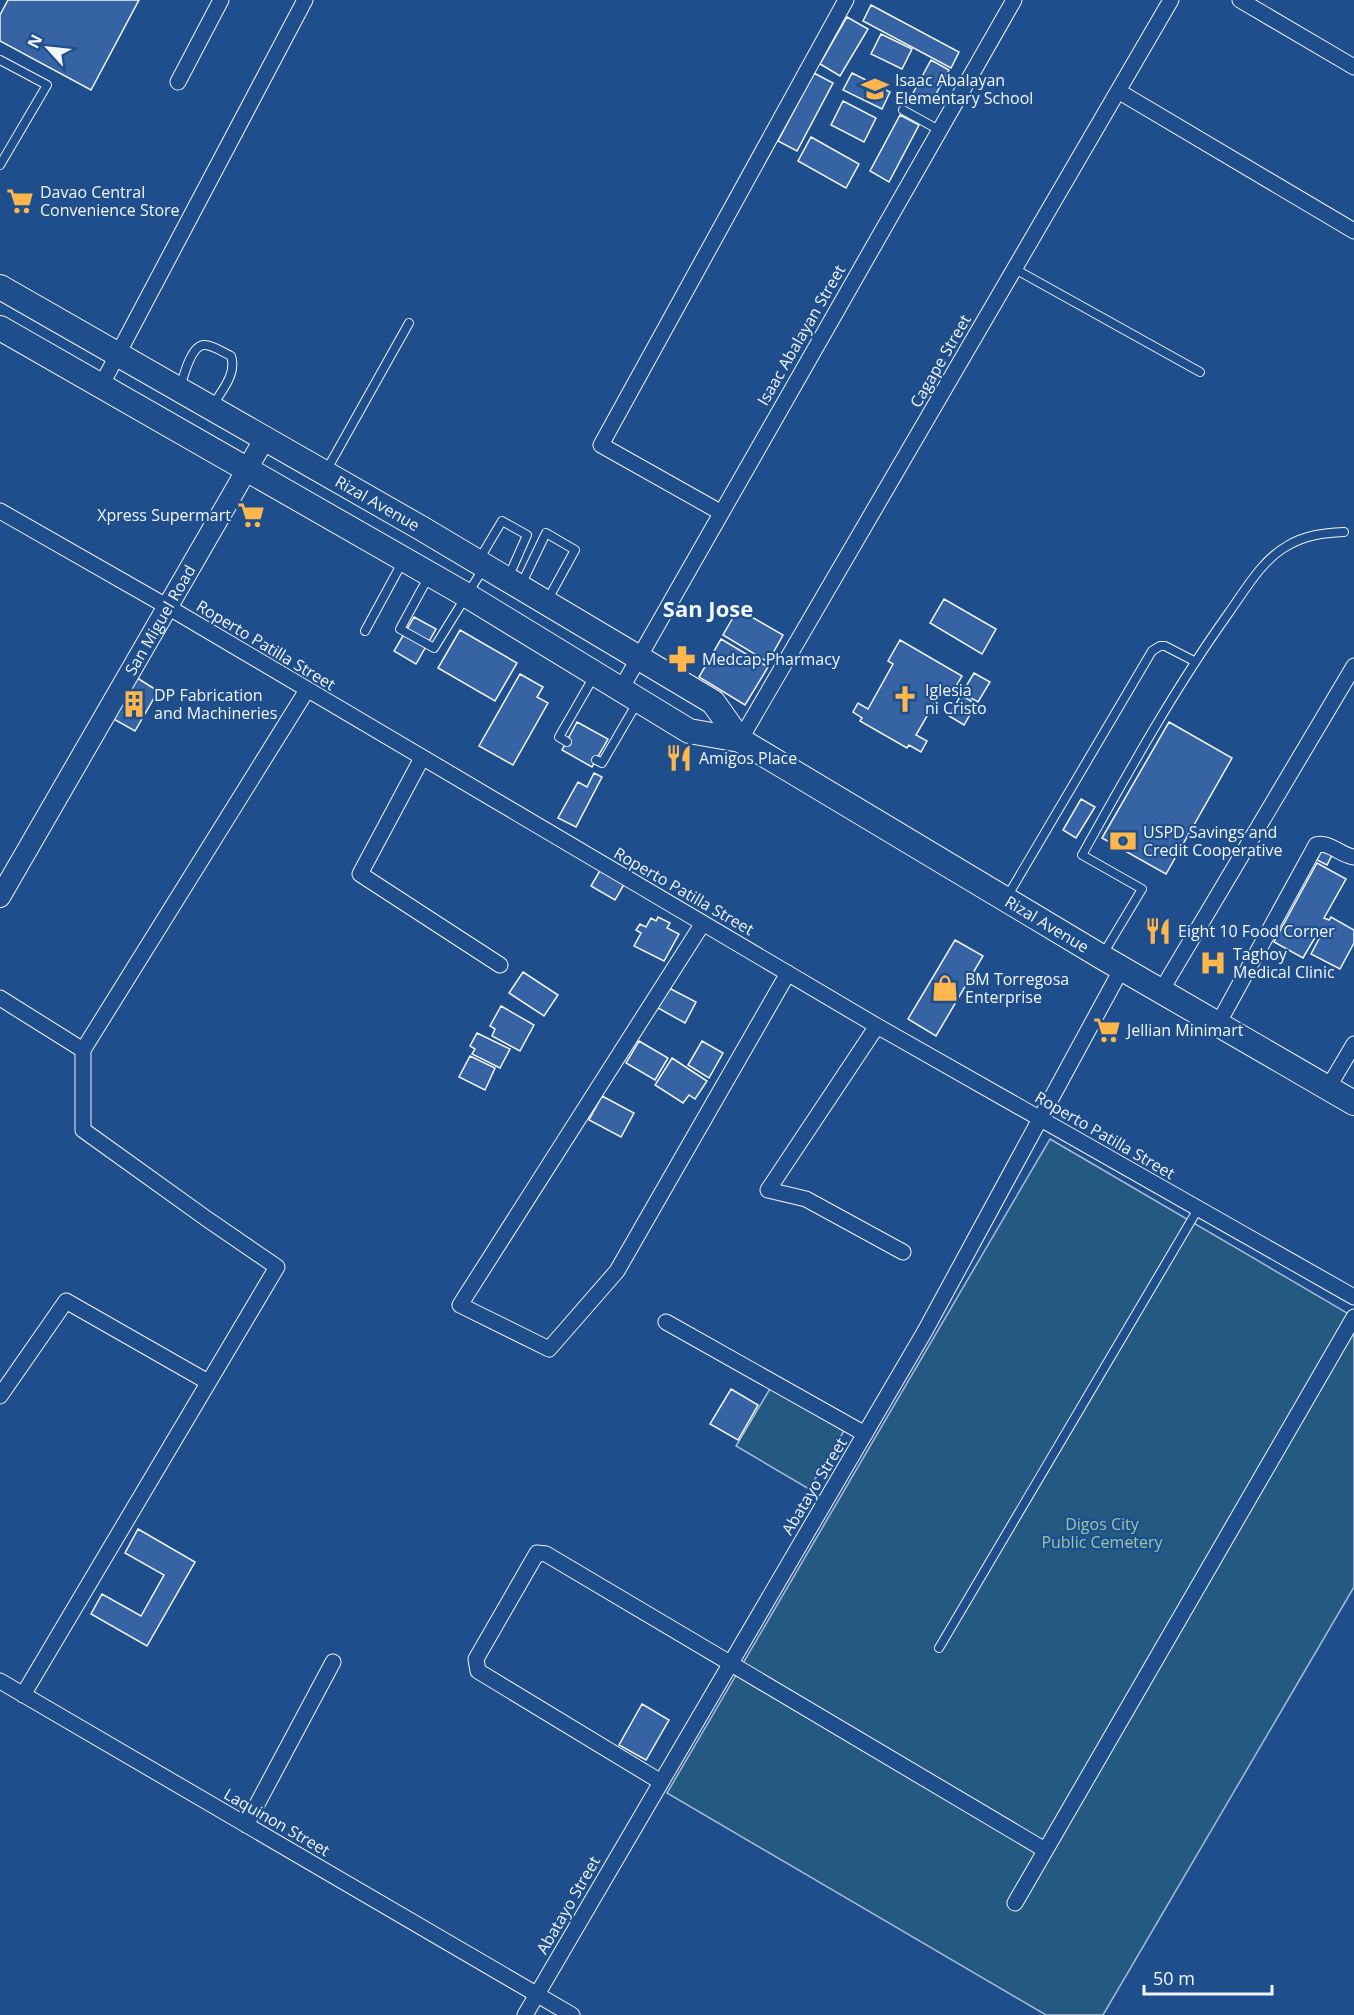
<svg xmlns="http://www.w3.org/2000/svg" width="1354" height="2015" font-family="'Open Sans',sans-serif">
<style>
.green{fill:#245a82;stroke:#a8bbd7;stroke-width:1.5}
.building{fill:#3563a3;stroke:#f2f6ff;stroke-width:1.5}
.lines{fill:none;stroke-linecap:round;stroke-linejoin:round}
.service-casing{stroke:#f2f6ff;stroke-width:10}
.minor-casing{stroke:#f2f6ff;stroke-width:17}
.tertiary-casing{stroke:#f2f6ff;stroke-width:22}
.primary-casing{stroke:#f2f6ff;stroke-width:26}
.service{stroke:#1f4e8c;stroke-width:8}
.minor{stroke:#1f4e8c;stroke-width:15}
.tertiary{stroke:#1f4e8c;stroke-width:20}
.primary{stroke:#1f4e8c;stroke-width:24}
.labels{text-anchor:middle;stroke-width:4.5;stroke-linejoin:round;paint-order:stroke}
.poi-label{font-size:16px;fill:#f2f6ff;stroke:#1f4e8c;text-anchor:start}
.street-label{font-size:16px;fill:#f2f6ff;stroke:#1f4e8c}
.park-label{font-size:16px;fill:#97c8a6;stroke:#1f4e8c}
.district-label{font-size:22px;font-weight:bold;fill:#f2f6ff;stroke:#1f4e8c}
</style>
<rect width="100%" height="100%" fill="#1f4e8c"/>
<!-- green -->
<path class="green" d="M 1050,1139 L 1354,1317 L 1354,1587 L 1103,2015 L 1046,2015 L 667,1793 Z
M 771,1387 L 844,1431 L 809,1489 L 736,1446 Z"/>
<!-- building -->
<path class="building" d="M 8,0 L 139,0 L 91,90 L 0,41 L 0,15 Z
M 871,5 L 959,52 L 951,68 L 863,21 Z
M 847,17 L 868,29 L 840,76 L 820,64 Z
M 881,34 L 912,49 L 902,69 L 871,54 Z
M 931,60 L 949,70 L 930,105 L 912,95 Z
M 814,73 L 833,83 L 797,151 L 778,141 Z
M 852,73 L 890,92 L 882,109 L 843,90 Z
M 843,101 L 876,118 L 864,142 L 831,125 Z
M 900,115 L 919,125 L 889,182 L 870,171 Z
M 811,137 L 859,164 L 846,188 L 798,161 Z
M 944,599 L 996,629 L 982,654 L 930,623 Z
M 738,609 L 783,635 L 768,662 L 723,635 Z
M 414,617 L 436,629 L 416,664 L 394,651 Z
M 460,630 L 517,663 L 495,701 L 438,668 Z
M 721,639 L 768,667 L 745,705 L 699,677 Z
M 900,640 L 962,676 L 951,695 L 942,690 L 916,735 L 927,741 L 921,752 L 909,745 L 907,748 L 860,721 L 862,718 L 853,712 L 858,703 L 868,709 L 893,664 L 888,661 Z
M 974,673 L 990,682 L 978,702 L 962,693 Z
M 520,674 L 543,687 L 537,697 L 548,703 L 513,765 L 479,746 Z
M 134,676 L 158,691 L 135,731 L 110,717 Z
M 961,695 L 976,704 L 964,725 L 949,716 Z
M 577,722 L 608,739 L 592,767 L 562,750 Z
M 1169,722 L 1232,758 L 1166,874 L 1102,838 Z
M 594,773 L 602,777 L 576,827 L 558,818 L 578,782 L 587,787 Z
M 1081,799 L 1095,807 L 1076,838 L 1063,830 Z
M 1322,850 L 1332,855 L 1327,865 L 1317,860 Z
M 1317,863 L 1346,879 L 1324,918 L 1329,920 L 1331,917 L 1354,930 L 1354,943 L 1340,969 L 1311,954 L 1320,937 L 1317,934 L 1303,958 L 1274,942 Z
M 602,867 L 626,881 L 615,900 L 591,886 Z
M 658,917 L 670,923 L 667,928 L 679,934 L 664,961 L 634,946 L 641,933 L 636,930 L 640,924 L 646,927 L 651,918 L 656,921 Z
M 955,940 L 983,956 L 936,1036 L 908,1019 Z
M 523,972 L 558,995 L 544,1016 L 509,993 Z
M 669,988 L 696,1002 L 685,1023 L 658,1008 Z
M 501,1006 L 534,1025 L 520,1051 L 492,1036 L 495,1029 L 490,1026 Z
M 477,1033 L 510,1049 L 500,1068 L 472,1054 L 475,1049 L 470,1046 Z
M 639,1041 L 668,1058 L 655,1080 L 626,1063 Z
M 702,1041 L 723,1053 L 709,1078 L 688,1065 Z
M 470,1056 L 495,1068 L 485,1090 L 459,1077 Z
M 672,1058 L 707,1081 L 695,1099 L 689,1095 L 683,1103 L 655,1085 Z
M 602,1096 L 634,1113 L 621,1137 L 589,1120 Z
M 731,1389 L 758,1405 L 738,1440 L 710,1424 Z
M 138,1529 L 195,1562 L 147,1646 L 91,1614 L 102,1594 L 141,1616 L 164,1575 L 125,1553 Z
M 642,1704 L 669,1720 L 646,1760 L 619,1745 Z"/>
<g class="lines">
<defs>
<path id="service" d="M 0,60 L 47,85 L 0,165
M 903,110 L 939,130
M 1015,269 L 1200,372
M 180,388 C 183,378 191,344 205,345 C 213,345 224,353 231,356 C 237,374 222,390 213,405
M 326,471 L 409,323
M 480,558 L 502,521 L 527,535 L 509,576
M 429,576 L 400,629 L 434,648 L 483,569
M 522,583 L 546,533 L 575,550 L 547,601
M 365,631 L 403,561
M 567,742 L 559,737 L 593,678
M 596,760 L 602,763 L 637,703
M 1007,897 L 1152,651 L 1160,646 L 1165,646 L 1194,661
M 1103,954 L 1142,889 L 1082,855 C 1128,773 1173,691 1228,614 C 1245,590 1262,560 1287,546 C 1305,535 1324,533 1344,532
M 939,1648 L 1198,1209"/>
<path id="minor" d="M 1240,0 L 1354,67
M 178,82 L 221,0
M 1118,91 L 1354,231
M 101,386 L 305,0
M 0,511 L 168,607 L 877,1026 L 1354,1297
M 720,512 L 601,445 L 846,0
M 621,689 L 1014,0
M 740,740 L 1171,0
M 422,758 L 360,874 L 500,965
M 703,923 L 460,1305 L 549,1349 L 617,1271 L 788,973
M 1161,991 L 1354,666
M 0,998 L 83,1050 L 307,690
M 1218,1024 L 1316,845 C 1330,841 1341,856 1354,857
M 877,1026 L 768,1190 L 806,1199 L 903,1252
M 1328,1088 L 1354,1044
M 666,1322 L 865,1434
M 0,1396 L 66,1301 L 208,1382
M 0,1681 L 572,2015
M 23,1695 L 277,1267 L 207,1219 L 83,1130 L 83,1050
M 661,1782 L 478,1671 L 476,1659 L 537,1553 L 546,1554 L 1045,1850
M 246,1825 L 333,1662
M 1015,1903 L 1354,1317
M 525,2015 L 925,1331 L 1122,968"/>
<g id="tertiary">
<path id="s1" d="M 0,897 L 265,438"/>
</g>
<g id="primary">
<path id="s2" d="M 0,287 L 421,528 L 713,702 L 740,740"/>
<path id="s3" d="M 0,328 L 468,596 L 689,731 L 740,740 L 1102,957 L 1354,1103"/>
</g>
</defs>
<!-- service casing -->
<use href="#service" class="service-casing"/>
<!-- minor casing -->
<use href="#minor" class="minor-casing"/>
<!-- tertiary casing -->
<use href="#tertiary" class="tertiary-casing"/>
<!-- primary casing -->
<use href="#primary" class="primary-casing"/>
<!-- service -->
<use href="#service" class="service"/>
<!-- minor -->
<use href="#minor" class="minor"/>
<!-- tertiary -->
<use href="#tertiary" class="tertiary"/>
<!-- primary -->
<use href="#primary" class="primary"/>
</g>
<!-- icons -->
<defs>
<symbol id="school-bare" viewBox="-9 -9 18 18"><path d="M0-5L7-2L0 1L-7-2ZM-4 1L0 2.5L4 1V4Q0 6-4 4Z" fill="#ffb74d" stroke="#1f4e8c" stroke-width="2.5" paint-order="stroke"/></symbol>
<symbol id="supermarket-bare" viewBox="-9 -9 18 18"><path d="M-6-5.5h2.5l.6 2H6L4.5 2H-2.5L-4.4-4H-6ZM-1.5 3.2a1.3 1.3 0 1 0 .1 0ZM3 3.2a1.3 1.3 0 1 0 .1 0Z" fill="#ffb74d" stroke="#1f4e8c" stroke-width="2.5" paint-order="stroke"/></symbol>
<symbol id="pharmacy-bare" viewBox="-9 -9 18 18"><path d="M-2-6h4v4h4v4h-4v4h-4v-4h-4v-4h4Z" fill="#ffb74d" stroke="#1f4e8c" stroke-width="2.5" paint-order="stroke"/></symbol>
<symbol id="church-bare" viewBox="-9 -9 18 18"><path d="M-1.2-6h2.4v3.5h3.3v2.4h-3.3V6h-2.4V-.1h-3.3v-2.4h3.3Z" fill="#ffb74d" stroke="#1f4e8c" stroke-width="2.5" paint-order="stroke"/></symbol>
<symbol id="building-bare" viewBox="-9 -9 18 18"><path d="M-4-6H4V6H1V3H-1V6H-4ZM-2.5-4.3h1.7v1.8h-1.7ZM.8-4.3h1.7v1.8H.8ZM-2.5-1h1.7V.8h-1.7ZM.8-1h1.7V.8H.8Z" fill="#ffb74d" stroke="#1f4e8c" stroke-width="2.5" paint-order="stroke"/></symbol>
<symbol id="restaurant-bare" viewBox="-9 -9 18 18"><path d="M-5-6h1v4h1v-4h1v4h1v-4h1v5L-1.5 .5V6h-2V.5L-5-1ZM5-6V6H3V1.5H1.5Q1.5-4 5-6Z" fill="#ffb74d" stroke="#1f4e8c" stroke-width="2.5" paint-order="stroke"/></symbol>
<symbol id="bank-bare" viewBox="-9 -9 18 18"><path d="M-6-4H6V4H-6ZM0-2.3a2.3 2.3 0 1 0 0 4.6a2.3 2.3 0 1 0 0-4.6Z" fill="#ffb74d" stroke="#1f4e8c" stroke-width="2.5" paint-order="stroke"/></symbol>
<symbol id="hospital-bare" viewBox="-9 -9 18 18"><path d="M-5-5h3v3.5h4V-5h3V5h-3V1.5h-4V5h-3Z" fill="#ffb74d" stroke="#1f4e8c" stroke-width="2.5" paint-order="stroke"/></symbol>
<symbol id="shop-bare" viewBox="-9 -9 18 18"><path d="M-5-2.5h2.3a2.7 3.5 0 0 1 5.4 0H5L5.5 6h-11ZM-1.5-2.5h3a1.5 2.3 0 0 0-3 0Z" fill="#ffb74d" stroke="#1f4e8c" stroke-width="2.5" paint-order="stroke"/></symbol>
</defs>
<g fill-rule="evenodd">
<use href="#school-bare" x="856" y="70" width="38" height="38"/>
<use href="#supermarket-bare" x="1" y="182" width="38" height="38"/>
<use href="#supermarket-bare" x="232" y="496" width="38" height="38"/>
<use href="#pharmacy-bare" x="663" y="640" width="38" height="38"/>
<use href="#church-bare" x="886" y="680" width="38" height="38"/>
<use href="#building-bare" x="115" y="685" width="38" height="38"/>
<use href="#restaurant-bare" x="660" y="739" width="38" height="38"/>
<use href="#bank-bare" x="1104" y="822" width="38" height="38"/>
<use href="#restaurant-bare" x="1139" y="912" width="38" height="38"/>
<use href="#hospital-bare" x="1194" y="944" width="38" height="38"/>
<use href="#shop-bare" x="926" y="969" width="38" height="38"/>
<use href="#supermarket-bare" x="1088" y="1011" width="38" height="38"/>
</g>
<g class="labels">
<!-- poi labels -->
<g class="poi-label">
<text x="895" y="86">Isaac Abalayan<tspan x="895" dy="18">Elementary School</tspan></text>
<text x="40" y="198">Davao Central<tspan x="40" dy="18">Convenience Store</tspan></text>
<text x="231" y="521" text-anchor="end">Xpress Supermart</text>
<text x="702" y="665">Medcap Pharmacy</text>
<text x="925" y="696">Iglesia<tspan x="925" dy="18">ni Cristo</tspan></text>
<text x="154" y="701">DP Fabrication<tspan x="154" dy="18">and Machineries</tspan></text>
<text x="699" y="764">Amigos Place</text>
<text x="1143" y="838">USPD Savings and<tspan x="1143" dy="18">Credit Cooperative</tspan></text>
<text x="1178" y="937">Eight 10 Food Corner</text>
<text x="1233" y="960">Taghoy<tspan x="1233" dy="18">Medical Clinic</tspan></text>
<text x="965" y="985">BM Torregosa<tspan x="965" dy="18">Enterprise</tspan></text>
<text x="1127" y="1036">Jellian Minimart</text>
</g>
<!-- street labels -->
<g class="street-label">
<text transform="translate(801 335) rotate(-60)" y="6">Isaac Abalayan Street</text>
<text transform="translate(940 361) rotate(-60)" y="6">Cagape Street</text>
<text dy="6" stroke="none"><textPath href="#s2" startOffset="435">Rizal Avenue</textPath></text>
<text dy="6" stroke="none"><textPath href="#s1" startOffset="320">San Miguel Road</textPath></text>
<text transform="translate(266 645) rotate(31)" y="6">Roperto Patilla Street</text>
<text transform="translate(684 891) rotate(30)" y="6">Roperto Patilla Street</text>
<text dy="6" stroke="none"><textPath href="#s3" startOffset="1208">Rizal Avenue</textPath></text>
<text transform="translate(1105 1135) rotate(30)" y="6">Roperto Patilla Street</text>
<text transform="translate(814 1486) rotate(-59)" y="6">Abatayo Street</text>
<text transform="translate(277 1822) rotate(30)" y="6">Laquinon Street</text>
<text transform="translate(568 1905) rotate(-60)" y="6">Abatayo Street</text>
</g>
<!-- park labels -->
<g class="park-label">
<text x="1102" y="1530">Digos City<tspan x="1102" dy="18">Public Cemetery</tspan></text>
</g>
<!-- district labels -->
<g class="district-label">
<text x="708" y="617">San Jose</text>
</g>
</g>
<!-- north arrow -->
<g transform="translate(48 48) rotate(297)" stroke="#1f4e8c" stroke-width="4.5" paint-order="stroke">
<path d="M0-4.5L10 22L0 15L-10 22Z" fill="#f2f6ff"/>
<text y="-9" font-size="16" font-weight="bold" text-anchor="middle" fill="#f2f6ff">N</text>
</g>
<!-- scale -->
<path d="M1144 1985v9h128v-9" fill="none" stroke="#f2f6ff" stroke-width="3"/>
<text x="1153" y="1985" font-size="18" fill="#f2f6ff" stroke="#1f4e8c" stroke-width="4.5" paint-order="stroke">50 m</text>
</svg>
